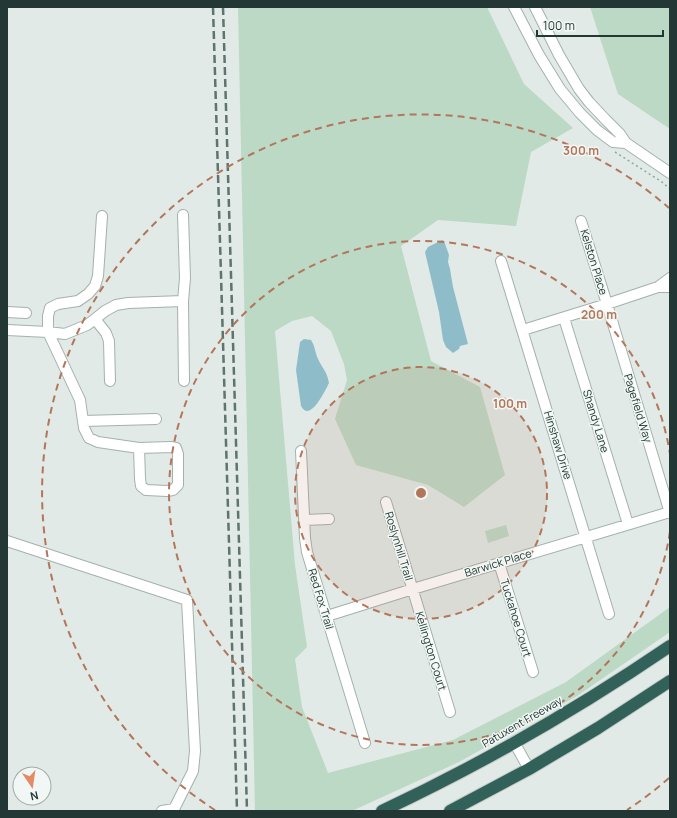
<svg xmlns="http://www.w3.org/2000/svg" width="677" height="818" font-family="Manrope,sans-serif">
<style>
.green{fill:#bcd9c5}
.water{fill:#8ebdc9}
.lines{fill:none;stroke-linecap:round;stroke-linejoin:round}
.minor-casing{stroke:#a4b1ad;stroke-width:12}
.highway-casing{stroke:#c1c7c6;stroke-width:14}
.path{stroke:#85aaa0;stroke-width:1.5;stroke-dasharray:2 3;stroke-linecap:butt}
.minor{stroke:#fff;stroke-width:10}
.highway{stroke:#32615a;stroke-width:12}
.rail{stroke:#5e746f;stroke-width:2.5;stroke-dasharray:8 4;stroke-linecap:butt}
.ring{fill:none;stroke:#b3765a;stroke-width:2;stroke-dasharray:7 5}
.labels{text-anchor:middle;stroke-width:3;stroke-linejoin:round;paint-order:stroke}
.street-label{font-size:11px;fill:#233834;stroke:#f1f7f4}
.centre{fill:#b3765a;stroke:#f1f7f4;stroke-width:2}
.ring-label{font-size:12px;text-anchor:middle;font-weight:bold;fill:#b3765a;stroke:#f1f7f4;stroke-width:3;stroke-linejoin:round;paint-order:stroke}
</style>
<rect width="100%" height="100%" fill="#e1eae6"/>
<!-- green -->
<path class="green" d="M 238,7 L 487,7 L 524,84 L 573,128 L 531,152 L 516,226 L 438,220 L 401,246 L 431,361 L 480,387 L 505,475 L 464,507 L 428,485 L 356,465 L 335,419 L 347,380 L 344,364 L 331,331 L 312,316 L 292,321 L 275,331 L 295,565 L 307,647 L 295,659 L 302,707 L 328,773 L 453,740 L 566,682 L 670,607 L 670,632 L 577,696 L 459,762 L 354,810 L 351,811 L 255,811 Z
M 590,7 L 670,7 L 670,129 L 618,94 Z
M 506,525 L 509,536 L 488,543 L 485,531 Z"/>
<!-- water -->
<path class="water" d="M 442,240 L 444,241 L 449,255 L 448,262 L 450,269 L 453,287 L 468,344 L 460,346 L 459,349 L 453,353 L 446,347 L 443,340 L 439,312 L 425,252 L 428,247 Z
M 304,339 L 311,340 C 315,346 315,352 318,359 C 322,368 327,371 329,383 C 325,391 310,423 301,406 L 296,370 L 300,342 Z"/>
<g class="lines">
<defs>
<path id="minor" d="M 514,7 L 539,55 L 560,89 L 580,113 L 597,130 L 613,142 L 626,143
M 535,7 L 559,55 L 579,89 L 589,102 L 606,120 L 620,134 L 626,143 L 670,173
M 102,216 L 98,276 L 95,286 L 88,294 L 78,301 L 58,304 L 50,308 L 48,316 L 48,332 L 80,400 L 84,428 L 89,438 L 98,442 L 139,448 L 171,447 L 176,448 L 178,454 L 178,485 L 173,490 L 167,491 L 146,490 L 141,486 L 140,479 L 139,448
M 581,221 L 607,304 L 670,513
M 501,261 L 609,614
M 670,278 L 658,287 L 670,287
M 183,301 L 185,278 L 183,215
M 7,312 L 26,313
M 564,318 L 628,524
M 95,319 L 105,311 L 116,305 L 128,303 L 183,301 L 184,381
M 7,330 L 48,332 L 65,334 L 87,325 L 95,319 L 106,333 L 109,341 L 110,381
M 523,330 L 607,304 L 658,287
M 83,421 L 156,419
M 301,451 L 305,538 L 307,552 L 365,743
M 386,502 L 450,712
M 304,520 L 329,519
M 7,541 L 187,600 L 195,751 L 193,771 L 174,809 L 162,811
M 499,563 L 533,672
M 327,616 L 413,589 L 670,512
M 514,742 L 529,769"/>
<path id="highway" d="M 382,811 C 482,764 579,708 670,646
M 450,811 L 529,769 L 598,728 L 670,681"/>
</defs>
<!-- minor casing -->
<use href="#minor" class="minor-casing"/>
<!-- highway casing -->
<use href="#highway" class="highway-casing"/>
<!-- path -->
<path class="path" d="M 615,152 L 662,182 L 670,189"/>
<!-- minor -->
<use href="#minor" class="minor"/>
<!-- highway -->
<use href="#highway" class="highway"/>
<!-- rail -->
<path class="rail" d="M 213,7 L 237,811
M 223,7 L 247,811"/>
</g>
<!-- distance rings -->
<circle cx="421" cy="493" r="126" fill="#b3765a" fill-opacity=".12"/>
<g class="ring">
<circle cx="421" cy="493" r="126"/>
<path d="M670 532A252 252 0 1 1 670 454"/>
<path d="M669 778A378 378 0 0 1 627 810M215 810A378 378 0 1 1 669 208"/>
</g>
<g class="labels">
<!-- street labels -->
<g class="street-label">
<text transform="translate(594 262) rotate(73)" y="4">Kelston Place</text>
<text transform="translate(638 408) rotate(73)" y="4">Pagefield Way</text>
<text transform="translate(596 421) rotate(73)" y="4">Shandy Lane</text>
<text transform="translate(558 445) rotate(73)" y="4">Hinshaw Drive</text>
<text transform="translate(399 546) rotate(73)" y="4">Roslynhill Trail</text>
<text transform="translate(498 563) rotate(-17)" y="4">Barwick Place</text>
<text transform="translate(321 599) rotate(73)" y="4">Red Fox Trail</text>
<text transform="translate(516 618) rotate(73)" y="4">Tuckahoe Court</text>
<text transform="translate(431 651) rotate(73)" y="4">Kellington Court</text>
<text transform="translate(522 722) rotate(-30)" y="4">Patuxent Freeway</text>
</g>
</g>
<circle cx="421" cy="493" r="6" class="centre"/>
<g class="ring-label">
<text x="581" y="155">300 m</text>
<text x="599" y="319">200 m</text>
<text x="510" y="408">100 m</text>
</g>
<!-- border -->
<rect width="677" height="818" fill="none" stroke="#233834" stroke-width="16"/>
<!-- north arrow -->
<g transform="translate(32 786) rotate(167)"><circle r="19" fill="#f1f7f4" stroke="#9faba7"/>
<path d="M0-3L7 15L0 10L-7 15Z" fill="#e38a66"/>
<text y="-6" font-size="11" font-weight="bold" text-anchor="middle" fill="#233834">N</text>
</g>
<!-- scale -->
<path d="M537 30v6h126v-6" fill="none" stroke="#233834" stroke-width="2"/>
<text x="543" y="30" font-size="12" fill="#233834" stroke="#f1f7f4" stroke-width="3" paint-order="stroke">100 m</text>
</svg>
